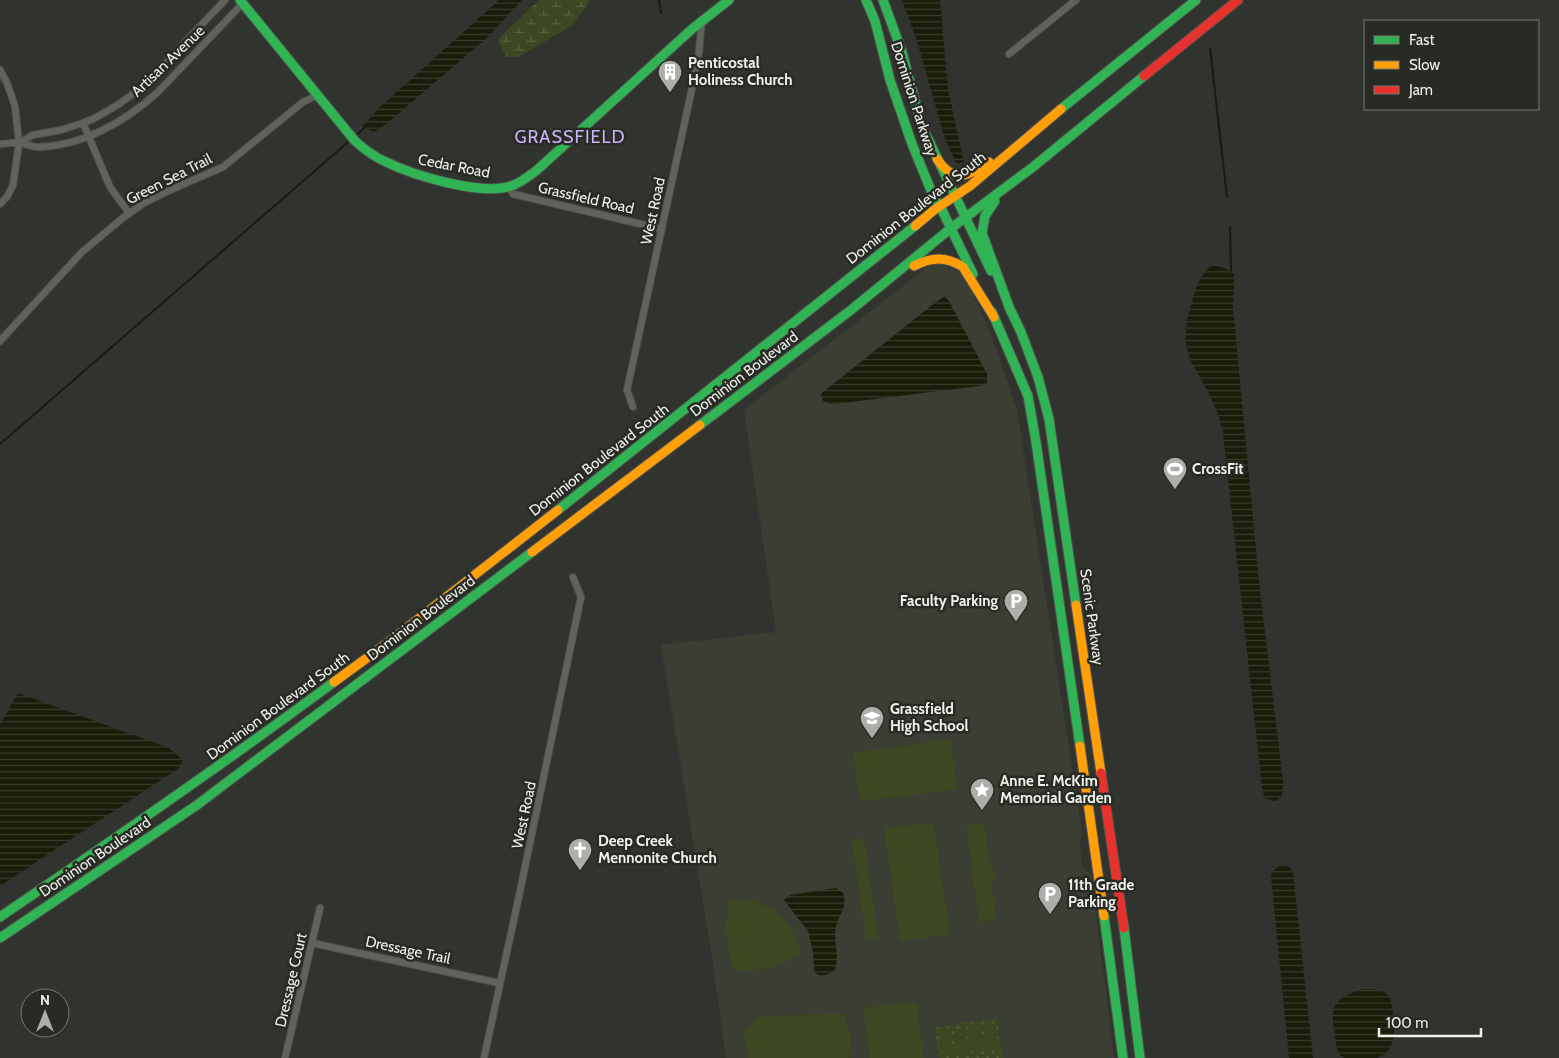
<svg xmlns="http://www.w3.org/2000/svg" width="1559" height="1058" font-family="Cabin,sans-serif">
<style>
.built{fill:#3b3e32}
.grass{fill:url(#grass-dots)}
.wetland{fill:url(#wetland-marsh)}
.garden{fill:#3d4722}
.water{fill:url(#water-rules)}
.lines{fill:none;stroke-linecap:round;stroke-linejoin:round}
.stream{stroke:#181d09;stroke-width:2}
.street-casing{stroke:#50524e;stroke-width:8}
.fast-casing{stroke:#50524e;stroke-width:11}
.slow-casing{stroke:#50524e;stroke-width:11}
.jam-casing{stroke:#50524e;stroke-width:11}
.street{stroke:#60625e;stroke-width:6}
.fast{stroke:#30b455;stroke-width:9}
.slow{stroke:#ff9f0a;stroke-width:9}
.jam{stroke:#e5322d;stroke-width:9}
.labels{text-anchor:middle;stroke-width:5;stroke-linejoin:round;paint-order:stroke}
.street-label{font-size:15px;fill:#eef0eb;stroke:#282b23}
.poi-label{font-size:15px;font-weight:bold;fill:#eef0eb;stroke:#282b23;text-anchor:start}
.quarter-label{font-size:18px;letter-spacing:1px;fill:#cab0f6;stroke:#282b23}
</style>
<defs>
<pattern id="grass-dots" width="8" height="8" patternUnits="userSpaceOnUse" patternTransform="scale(1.25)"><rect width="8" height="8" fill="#3d4722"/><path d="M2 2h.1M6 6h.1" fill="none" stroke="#596242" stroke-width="1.8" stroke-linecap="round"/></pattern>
<pattern id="wetland-marsh" width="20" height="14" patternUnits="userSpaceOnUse" patternTransform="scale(1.25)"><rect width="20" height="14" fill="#3d4722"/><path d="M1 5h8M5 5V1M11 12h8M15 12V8" fill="none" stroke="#596242"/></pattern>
<pattern id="water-rules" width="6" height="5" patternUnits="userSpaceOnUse" patternTransform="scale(1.25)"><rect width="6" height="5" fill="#181d09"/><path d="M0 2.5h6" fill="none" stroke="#3a3e2d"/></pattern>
</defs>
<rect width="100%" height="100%" fill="#31332f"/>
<!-- built -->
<path class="built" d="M 934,260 L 953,263 L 967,279 L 995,345 L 1017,409 L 1082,832 L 1080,843 L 1082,867 L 1091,874 L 1114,1058 L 726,1058 L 712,957 L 661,645 L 776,632 L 744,410 L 921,272 Z"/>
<!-- grass -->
<path class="grass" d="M 997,1018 L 1003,1058 L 939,1058 L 935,1027 Z"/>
<!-- wetland -->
<path class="wetland" d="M 539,0 L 590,0 L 573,25 L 518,57 L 506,57 L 498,41 L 501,36 Z"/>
<!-- garden -->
<path class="garden" d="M 950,739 L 957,789 L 860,802 L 853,753 Z
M 933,822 L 950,934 L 900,941 L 884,828 Z
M 984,823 L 989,861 L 992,861 L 994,880 L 991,880 L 996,920 L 979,922 L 966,826 Z
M 864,838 L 878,938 L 866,940 L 852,840 Z
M 728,901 C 735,901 742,900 748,901 C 776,904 799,929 801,956 L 770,968 L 737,971 L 731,967 L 726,928 Z
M 917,1002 L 923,1058 L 870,1058 L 863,1008 Z
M 844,1014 L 850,1033 L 849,1058 L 749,1058 L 743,1034 L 759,1016 Z
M 995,1024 L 999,1049 L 988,1050 L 984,1026 Z
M 981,1027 L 984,1051 L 973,1053 L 969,1028 Z
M 965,1028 L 969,1053 L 958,1054 L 954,1030 Z
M 950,1030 L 954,1055 L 943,1056 L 939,1032 Z"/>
<!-- water -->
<path class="water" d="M 499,0 L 522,0 L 489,36 L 385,125 L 374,132 L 362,127 L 380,107 Z
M 902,0 L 940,0 L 948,89 L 962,154 L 964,162 L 956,163 L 945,139 L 917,41 Z
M 1211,266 C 1221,266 1226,268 1234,274 C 1235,284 1233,295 1233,306 L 1259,582 L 1283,781 L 1282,797 L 1276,801 L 1265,799 L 1262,788 L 1223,433 C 1220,418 1214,403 1207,390 C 1199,375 1188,361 1186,344 C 1184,330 1188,316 1192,302 C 1196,288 1199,275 1211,266 Z
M 945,296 L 949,301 L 987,374 L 987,383 L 979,386 L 835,404 L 829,404 L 823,401 L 821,395 L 822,393 L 937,301 Z
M 18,693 L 169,748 L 183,760 L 179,768 L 0,886 L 0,725 Z
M 1279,866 L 1288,866 L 1293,872 L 1313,1058 L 1289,1058 L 1271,876 L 1272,872 Z
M 836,888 L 843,893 C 848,907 839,914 836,927 C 833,941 840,956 835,970 C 828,975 821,978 814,972 L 813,952 L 808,931 L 784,900 L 790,895 Z
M 1364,989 C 1373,989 1384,989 1390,998 C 1394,1015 1402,1054 1375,1058 C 1365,1058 1354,1058 1344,1058 L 1339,1054 L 1337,1049 C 1332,1015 1324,999 1364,989 Z"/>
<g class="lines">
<!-- stream -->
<path class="stream" d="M 659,0 L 661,13
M 1210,48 L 1227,197
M 358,134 L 365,127
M 1230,227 L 1231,271
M 0,444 L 347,143"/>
<defs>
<path id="street" d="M 1009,54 L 1076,0
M 0,70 L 7,83 L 15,106 L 19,143 L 13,185 L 7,197 L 0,204
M 83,123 L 110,187 L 129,213
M 19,143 L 33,135 L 61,130 L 83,123 L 95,118 L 119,104 L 140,89 L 174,55 L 188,39 L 225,0
M 0,144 C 6,144 13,142 19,143 C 25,143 31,147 38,147 C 82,146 125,122 158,92 L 243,3
M 509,187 L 513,194 L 662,229
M 0,341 L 82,252 L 124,217 L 144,203 L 168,191 L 223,167 L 303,102 L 318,95
M 633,407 L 627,390 L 691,93 L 699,52 L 702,19
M 312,943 L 499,983
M 285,1058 L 320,908
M 484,1058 L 519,896 L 581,597 L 573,577"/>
<path id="fast" d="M 240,0 L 355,141 C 364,149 373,156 384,161 C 412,175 480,196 511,186 C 521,183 529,176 537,170 L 692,29 L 729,0
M 866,0 L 875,21 L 890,80 L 912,144 L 932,193 L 940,206 L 973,274
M 883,0 L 902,52 L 921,124 L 991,271
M 1061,109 L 1196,0
M 995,201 L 985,216 L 982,233 L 1011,312
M 1009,307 L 1021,332 L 1038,377 L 1049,419 L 1076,605
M 992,312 L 1028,396 L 1036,442 L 1080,746
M 700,425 L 851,310 L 950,229 L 1033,167 L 1144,76
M 558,510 L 915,226
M 1104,916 L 1123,1058
M 0,917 C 113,840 225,763 334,682
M 1124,928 L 1140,1058
M 0,938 L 197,805 L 532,552"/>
<path id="slow" d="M 937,159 C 955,185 967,176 989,162
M 915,226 L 934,210 L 970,186 L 1061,109
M 914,266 C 931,257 946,256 963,267 L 994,317
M 532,552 L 700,425
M 1076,605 L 1101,773
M 334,682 L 386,644 L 558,510
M 1080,746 L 1104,916"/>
<path id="jam" d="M 1144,76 L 1238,0
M 1101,773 L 1124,928"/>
</defs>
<!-- street casing -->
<use href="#street" class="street-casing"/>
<!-- fast casing -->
<use href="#fast" class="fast-casing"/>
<!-- slow casing -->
<use href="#slow" class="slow-casing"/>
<!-- jam casing -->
<use href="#jam" class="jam-casing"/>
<!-- street -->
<use href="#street" class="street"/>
<!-- fast -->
<use href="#fast" class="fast"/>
<!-- slow -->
<use href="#slow" class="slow"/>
<!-- jam -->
<use href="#jam" class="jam"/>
</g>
<!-- icons -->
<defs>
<symbol id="building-pin" viewBox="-11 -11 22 30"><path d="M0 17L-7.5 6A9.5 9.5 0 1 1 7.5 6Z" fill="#acaea9" stroke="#282b23"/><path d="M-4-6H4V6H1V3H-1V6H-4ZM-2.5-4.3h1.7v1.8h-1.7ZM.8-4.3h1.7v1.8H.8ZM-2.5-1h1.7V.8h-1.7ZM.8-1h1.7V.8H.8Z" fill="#fff"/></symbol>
<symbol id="stadium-pin" viewBox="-11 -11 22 30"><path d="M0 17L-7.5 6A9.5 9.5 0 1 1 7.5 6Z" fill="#acaea9" stroke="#282b23"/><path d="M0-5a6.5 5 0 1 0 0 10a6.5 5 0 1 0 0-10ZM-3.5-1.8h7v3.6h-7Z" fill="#fff"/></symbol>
<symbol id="parking-pin" viewBox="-11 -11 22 30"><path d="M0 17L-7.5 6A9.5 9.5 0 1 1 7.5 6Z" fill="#acaea9" stroke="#282b23"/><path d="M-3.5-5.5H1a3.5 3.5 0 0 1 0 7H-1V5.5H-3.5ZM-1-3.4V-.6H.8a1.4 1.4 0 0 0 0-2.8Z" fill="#fff"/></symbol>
<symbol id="school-pin" viewBox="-11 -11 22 30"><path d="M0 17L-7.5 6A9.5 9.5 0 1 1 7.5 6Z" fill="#acaea9" stroke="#282b23"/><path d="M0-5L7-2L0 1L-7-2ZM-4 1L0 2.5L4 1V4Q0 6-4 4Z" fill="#fff"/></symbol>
<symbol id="sight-pin" viewBox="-11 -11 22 30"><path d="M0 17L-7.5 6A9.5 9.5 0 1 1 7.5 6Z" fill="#acaea9" stroke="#282b23"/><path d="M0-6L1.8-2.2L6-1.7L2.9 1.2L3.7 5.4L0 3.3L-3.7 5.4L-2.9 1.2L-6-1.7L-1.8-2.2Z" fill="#fff"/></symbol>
<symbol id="church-pin" viewBox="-11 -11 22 30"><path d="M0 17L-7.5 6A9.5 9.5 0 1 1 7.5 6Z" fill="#acaea9" stroke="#282b23"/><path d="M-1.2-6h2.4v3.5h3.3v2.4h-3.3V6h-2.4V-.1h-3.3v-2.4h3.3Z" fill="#fff"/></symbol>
</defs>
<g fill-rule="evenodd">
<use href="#building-pin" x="656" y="58" width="28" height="38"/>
<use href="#stadium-pin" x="1161" y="455" width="28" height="38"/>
<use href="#parking-pin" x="1002" y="587" width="28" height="38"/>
<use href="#school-pin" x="858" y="704" width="28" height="38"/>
<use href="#sight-pin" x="968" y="776" width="28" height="38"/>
<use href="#church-pin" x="566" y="836" width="28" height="38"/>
<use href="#parking-pin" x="1036" y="880" width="28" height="38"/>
</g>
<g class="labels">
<!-- street labels -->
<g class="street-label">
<text transform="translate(168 61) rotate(-44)" y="5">Artisan Avenue</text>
<text transform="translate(914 99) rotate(72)" y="5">Dominion Parkway</text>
<text transform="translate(454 166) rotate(11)" y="5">Cedar Road</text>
<text transform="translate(169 179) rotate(-27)" y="5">Green Sea Trail</text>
<text transform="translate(586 198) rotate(13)" y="5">Grassfield Road</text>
<text transform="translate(916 208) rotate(-38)" y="5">Dominion Boulevard South</text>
<text transform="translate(653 211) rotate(-78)" y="5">West Road</text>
<text transform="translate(744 374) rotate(-37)" y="5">Dominion Boulevard</text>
<text transform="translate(599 460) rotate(-38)" y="5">Dominion Boulevard South</text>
<text transform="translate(1092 617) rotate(82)" y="5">Scenic Parkway</text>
<text transform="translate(421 618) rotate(-37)" y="5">Dominion Boulevard</text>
<text transform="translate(278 706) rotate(-36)" y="5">Dominion Boulevard South</text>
<text transform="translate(524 815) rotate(-78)" y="5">West Road</text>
<text transform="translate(95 857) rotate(-34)" y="5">Dominion Boulevard</text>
<text transform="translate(408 950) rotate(12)" y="5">Dressage Trail</text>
<text transform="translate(291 980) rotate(-77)" y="5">Dressage Court</text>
</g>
<!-- poi labels -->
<g class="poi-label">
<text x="688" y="68">Penticostal<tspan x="688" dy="17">Holiness Church</tspan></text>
<text x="1192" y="474">CrossFit</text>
<text x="998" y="606" text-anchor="end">Faculty Parking</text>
<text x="890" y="714">Grassfield<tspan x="890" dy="17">High School</tspan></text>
<text x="1000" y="786">Anne E. McKim<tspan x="1000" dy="17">Memorial Garden</tspan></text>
<text x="598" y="846">Deep Creek<tspan x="598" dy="17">Mennonite Church</tspan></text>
<text x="1068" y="890">11th Grade<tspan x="1068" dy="17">Parking</tspan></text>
</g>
<!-- quarter labels -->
<g class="quarter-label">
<text x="570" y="143">GRASSFIELD</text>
</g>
</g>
<!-- legend -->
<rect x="1364" y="20" width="175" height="90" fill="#282b23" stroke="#777a73"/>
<rect x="1374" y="36" width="25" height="8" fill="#30b455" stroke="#777a73"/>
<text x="1409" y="45" font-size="15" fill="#eef0eb">Fast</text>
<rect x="1374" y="61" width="25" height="8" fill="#ff9f0a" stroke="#777a73"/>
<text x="1409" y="70" font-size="15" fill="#eef0eb">Slow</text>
<rect x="1374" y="86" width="25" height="8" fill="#e5322d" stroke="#777a73"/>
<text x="1409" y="95" font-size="15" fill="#eef0eb">Jam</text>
<!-- north arrow -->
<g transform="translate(45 1013)"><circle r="24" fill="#282b23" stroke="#777a73"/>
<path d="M0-4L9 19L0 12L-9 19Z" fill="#acaea9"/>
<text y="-8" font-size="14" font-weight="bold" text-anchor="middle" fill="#eef0eb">N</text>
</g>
<!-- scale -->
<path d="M1379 1028v8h102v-8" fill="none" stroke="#eef0eb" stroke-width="2.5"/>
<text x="1386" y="1028" font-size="15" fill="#eef0eb" stroke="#282b23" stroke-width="4" paint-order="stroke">100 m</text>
</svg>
